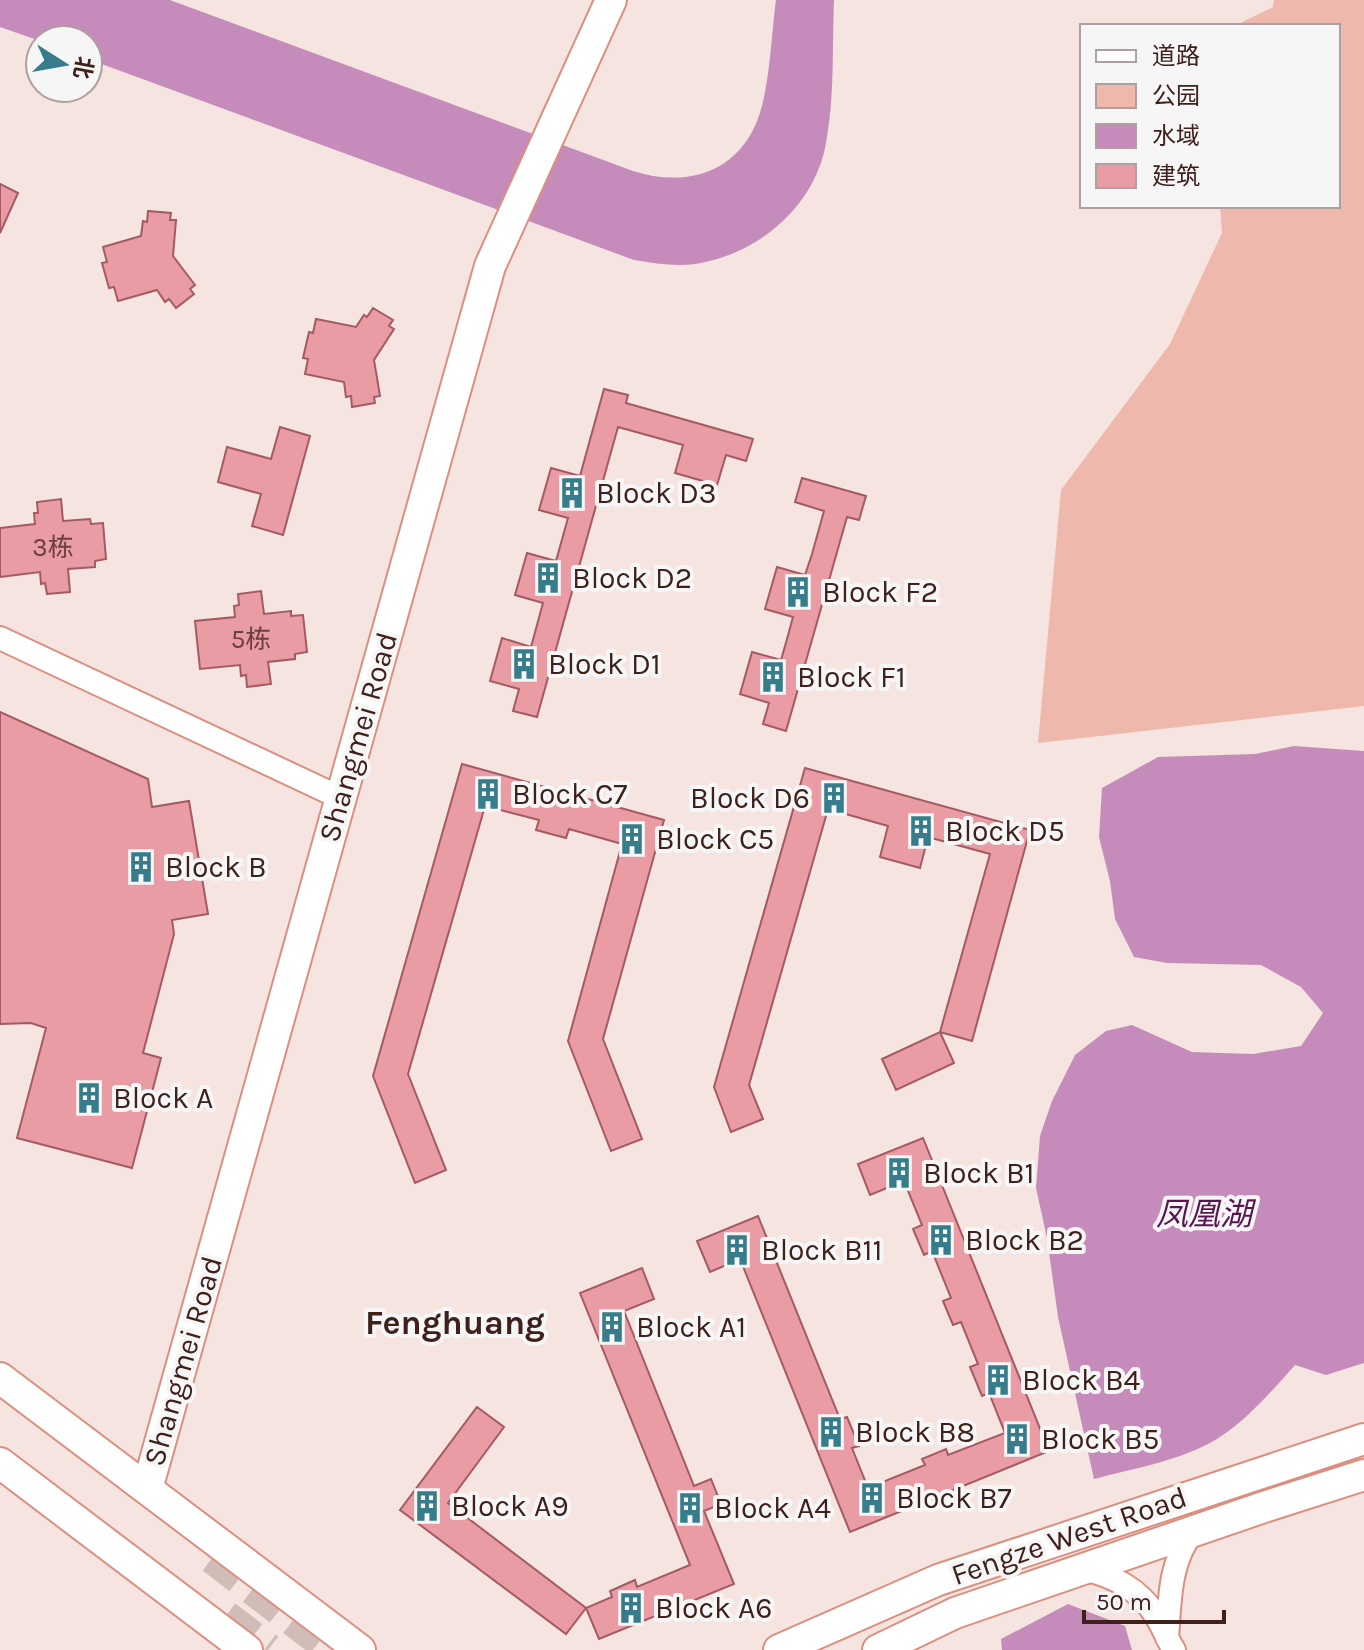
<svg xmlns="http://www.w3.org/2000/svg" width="1364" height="1650" font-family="Karla,'Noto Sans SC',sans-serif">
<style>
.green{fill:#eeb8ac}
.water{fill:#c58cbb}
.building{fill:#ea9ca4;stroke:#a45a63;stroke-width:2}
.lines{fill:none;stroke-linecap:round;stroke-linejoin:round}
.primary-tunnel{stroke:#d1bdb8;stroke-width:34;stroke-dasharray:34 17;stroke-linecap:butt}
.street-casing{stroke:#dc8f7f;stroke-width:26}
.secondary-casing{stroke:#dc8f7f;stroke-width:34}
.street{stroke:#fff;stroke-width:22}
.secondary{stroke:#fff;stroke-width:30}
.labels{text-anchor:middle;stroke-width:8;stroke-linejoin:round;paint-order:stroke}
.number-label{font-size:26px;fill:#6a3f3c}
.poi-label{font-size:30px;fill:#3f201a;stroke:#f6f6f6;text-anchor:start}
.street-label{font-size:30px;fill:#3f201a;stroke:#f6f6f6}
.water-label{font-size:32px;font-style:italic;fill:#581551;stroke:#f6f6f6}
.quarter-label{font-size:34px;font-weight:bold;fill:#3f201a;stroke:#f6f6f6}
</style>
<rect width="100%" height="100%" fill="#f5e4e0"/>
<!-- green -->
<path class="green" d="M 1274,0 L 1364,0 L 1364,706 L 1038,743 L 1061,490 L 1170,344 L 1222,233 L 1220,206 L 1338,206 L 1338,26 L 1234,26 L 1273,7 Z"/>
<!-- water -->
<path class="water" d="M 0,0 L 170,0 L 633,171 C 680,186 730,177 754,128 C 770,96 771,36 776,0 L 834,0 C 832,49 835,100 825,148 C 812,209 756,255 695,264 C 675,267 654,263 634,260 L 88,59 L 88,40 L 40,41 L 0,27 Z
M 1294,746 L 1364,751 L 1364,1363 L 1326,1375 L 1295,1365 C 1272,1391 1239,1429 1208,1444 C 1173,1462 1132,1469 1094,1479 L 1058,1317 L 1047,1238 L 1036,1188 L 1040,1136 L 1052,1101 L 1075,1055 L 1106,1031 L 1132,1025 L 1192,1052 L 1253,1054 L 1301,1046 L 1323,1013 L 1301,987 L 1261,965 L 1167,963 L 1134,957 L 1115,919 L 1110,881 L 1099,837 L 1102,788 L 1158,757 L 1255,754 Z
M 1068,1604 L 1125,1626 L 1132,1650 L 1002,1650 L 1001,1639 Z"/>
<!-- building -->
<path class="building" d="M 0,184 L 18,193 L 0,233 Z
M 148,211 L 171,213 L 170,220 L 176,220 L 173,256 L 195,285 L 190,289 L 194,294 L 176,308 L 169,299 L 165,302 L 157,290 L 118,301 L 114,287 L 109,288 L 102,263 L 107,262 L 103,247 L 141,236 L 143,221 L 147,222 Z
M 373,308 L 393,320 L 389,326 L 394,329 L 374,360 L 380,396 L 374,397 L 375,403 L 352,407 L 351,396 L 346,397 L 344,382 L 305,374 L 308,359 L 303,358 L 309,332 L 313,333 L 316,319 L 356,327 L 364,315 L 367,317 Z
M 604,389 L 628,395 L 626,403 L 753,439 L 746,461 L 726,455 L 717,485 L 675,473 L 683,445 L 618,427 L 537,717 L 513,711 L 519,689 L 490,681 L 502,638 L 531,647 L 543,603 L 515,595 L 527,553 L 556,561 L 568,518 L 539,510 L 551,468 L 580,476 Z
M 280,427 L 310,436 L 283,535 L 252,526 L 261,494 L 218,482 L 227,447 L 271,459 Z
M 802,478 L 866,496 L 859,520 L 847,517 L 786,731 L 763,724 L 769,703 L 740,694 L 752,652 L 781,660 L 787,639 L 793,617 L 765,609 L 777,567 L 805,575 L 812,554 L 824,511 L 795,502 Z
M 61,499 L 63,521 L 90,519 L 91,524 L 103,523 L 106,559 L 95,561 L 95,567 L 68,569 L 70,592 L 47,594 L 45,583 L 41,584 L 40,572 L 0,577 L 0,528 L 35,524 L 34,513 L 38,513 L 37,502 Z
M 261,591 L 264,614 L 291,611 L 291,616 L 303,615 L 307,652 L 295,654 L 295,659 L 268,662 L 271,684 L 247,687 L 246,675 L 241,676 L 240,665 L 200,669 L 195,621 L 235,617 L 234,606 L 239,605 L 238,594 Z
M 0,712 L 148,779 L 152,807 L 189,801 L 208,914 L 172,920 L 174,934 L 143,1053 L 161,1058 L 132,1168 L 17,1138 L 46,1028 L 31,1023 L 0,1024 Z
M 462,764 L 664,820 L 603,1039 L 642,1139 L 611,1151 L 568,1041 L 622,844 L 569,829 L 566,838 L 536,830 L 539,820 L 485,806 L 408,1074 L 446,1170 L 415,1183 L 373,1076 Z
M 805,768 L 1030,830 L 972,1041 L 940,1032 L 990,854 L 928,837 L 920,868 L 880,857 L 888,826 L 828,809 L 749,1085 L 763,1119 L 731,1132 L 714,1087 Z
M 940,1032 L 954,1063 L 896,1090 L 882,1059 Z
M 923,1138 L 1049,1451 L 850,1532 L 740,1259 L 710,1272 L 697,1241 L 758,1216 L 840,1419 L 847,1417 L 859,1446 L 852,1448 L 868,1488 L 925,1465 L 922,1459 L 946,1449 L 948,1455 L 1005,1433 L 989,1393 L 982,1396 L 970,1367 L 978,1364 L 961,1322 L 953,1325 L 943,1301 L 951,1298 L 932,1251 L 924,1255 L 913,1229 L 922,1225 L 904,1181 L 870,1195 L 858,1164 Z
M 642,1268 L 654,1299 L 624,1311 L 694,1486 L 711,1479 L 721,1504 L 704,1511 L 734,1584 L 599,1639 L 586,1608 L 612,1597 L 610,1591 L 635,1580 L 637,1587 L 690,1565 L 580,1293 Z
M 477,1407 L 504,1427 L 448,1503 L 586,1608 L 566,1634 L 400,1510 Z"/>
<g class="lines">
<!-- primary-tunnel -->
<path class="primary-tunnel" d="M 213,1557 L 333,1650
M 225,1617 L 268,1650"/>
<defs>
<path id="street" d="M 0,638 L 341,798
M 1083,1569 C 1114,1576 1139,1589 1156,1616 C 1163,1627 1167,1639 1174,1650
M 1167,1638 C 1170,1599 1169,1563 1193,1531"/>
<path id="secondary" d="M 0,1378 L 360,1650
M 0,1463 L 247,1650
M 147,1489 L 490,266 L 611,0
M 779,1650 L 938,1580 L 1364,1439
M 878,1650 L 955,1613 L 1264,1507 L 1364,1475"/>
</defs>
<!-- street casing -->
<use href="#street" class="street-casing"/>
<!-- secondary casing -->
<use href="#secondary" class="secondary-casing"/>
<!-- street -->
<use href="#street" class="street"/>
<!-- secondary -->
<use href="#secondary" class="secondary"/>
</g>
<!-- icons -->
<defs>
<symbol id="building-bare" viewBox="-9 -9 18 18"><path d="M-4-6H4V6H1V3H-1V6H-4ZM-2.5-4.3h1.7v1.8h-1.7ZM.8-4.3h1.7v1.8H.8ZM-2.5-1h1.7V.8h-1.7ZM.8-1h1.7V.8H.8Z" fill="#377c8a" stroke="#f6f6f6" stroke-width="2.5" paint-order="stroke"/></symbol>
</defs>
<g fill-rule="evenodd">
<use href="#building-bare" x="550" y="471" width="44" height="44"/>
<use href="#building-bare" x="526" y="556" width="44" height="44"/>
<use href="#building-bare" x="776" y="570" width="44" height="44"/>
<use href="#building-bare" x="502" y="642" width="44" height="44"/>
<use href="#building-bare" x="751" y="655" width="44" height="44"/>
<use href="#building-bare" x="466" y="772" width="44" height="44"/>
<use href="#building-bare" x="812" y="776" width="44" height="44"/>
<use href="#building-bare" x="899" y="809" width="44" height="44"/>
<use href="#building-bare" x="610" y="817" width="44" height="44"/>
<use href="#building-bare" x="119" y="845" width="44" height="44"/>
<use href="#building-bare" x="67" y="1076" width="44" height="44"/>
<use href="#building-bare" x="877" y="1151" width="44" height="44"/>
<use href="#building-bare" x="919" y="1218" width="44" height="44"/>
<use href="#building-bare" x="715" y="1228" width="44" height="44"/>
<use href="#building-bare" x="590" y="1305" width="44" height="44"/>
<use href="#building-bare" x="976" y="1358" width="44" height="44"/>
<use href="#building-bare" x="809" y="1410" width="44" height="44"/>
<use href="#building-bare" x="995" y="1417" width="44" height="44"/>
<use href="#building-bare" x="850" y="1476" width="44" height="44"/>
<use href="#building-bare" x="405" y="1484" width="44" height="44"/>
<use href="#building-bare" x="668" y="1486" width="44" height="44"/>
<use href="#building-bare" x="609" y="1586" width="44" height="44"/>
</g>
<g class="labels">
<!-- number labels -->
<g class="number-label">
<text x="53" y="556">3栋</text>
<text x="251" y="648">5栋</text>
</g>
<!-- poi labels -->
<g class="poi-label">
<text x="596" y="503">Block D3</text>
<text x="572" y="588">Block D2</text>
<text x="822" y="602">Block F2</text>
<text x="548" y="674">Block D1</text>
<text x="797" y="687">Block F1</text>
<text x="512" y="804">Block C7</text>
<text x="810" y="808" text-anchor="end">Block D6</text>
<text x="945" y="841">Block D5</text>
<text x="656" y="849">Block C5</text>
<text x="165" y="877">Block B</text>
<text x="113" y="1108">Block A</text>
<text x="923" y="1183">Block B1</text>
<text x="965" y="1250">Block B2</text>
<text x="761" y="1260">Block B11</text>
<text x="636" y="1337">Block A1</text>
<text x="1022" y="1390">Block B4</text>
<text x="855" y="1442">Block B8</text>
<text x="1041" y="1449">Block B5</text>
<text x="896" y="1508">Block B7</text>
<text x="451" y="1516">Block A9</text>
<text x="714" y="1518">Block A4</text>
<text x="655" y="1618">Block A6</text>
</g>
<!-- street labels -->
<g class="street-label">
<text transform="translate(358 737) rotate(-74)" y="10">Shangmei Road</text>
<text transform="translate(183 1361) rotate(-74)" y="10">Shangmei Road</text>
<text transform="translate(1069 1536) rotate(-19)" y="10">Fengze West Road</text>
</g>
<!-- water labels -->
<g class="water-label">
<text x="1204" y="1225">凤凰湖</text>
</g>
<!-- quarter labels -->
<g class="quarter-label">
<text x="455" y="1334">Fenghuang</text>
</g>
</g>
<!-- legend -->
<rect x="1080" y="24" width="260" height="184" fill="#f6f6f6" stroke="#ada09e" stroke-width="2"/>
<rect x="1096" y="50" width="40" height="12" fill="#ffffff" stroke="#ada09e" stroke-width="2"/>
<text x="1152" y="64" font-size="24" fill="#3f201a">道路</text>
<rect x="1096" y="84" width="40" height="24" fill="#eeb8ac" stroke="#ada09e" stroke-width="2"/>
<text x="1152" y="104" font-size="24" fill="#3f201a">公园</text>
<rect x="1096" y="124" width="40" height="24" fill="#c58cbb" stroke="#ada09e" stroke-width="2"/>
<text x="1152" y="144" font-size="24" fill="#3f201a">水域</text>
<rect x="1096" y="164" width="40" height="24" fill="#ea9ca4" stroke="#ada09e" stroke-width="2"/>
<text x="1152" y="184" font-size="24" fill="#3f201a">建筑</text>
<!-- north arrow -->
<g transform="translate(64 64) rotate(101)"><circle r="38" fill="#f6f6f6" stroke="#ada09e" stroke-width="2"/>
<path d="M0-6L14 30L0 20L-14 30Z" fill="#377c8a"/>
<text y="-12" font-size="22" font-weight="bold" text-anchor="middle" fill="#3f201a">北</text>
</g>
<!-- scale -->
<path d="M1084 1610v12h140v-12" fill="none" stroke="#3f201a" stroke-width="4"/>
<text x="1096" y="1610" font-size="24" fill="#3f201a" stroke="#f6f6f6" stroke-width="6" paint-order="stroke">50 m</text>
</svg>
